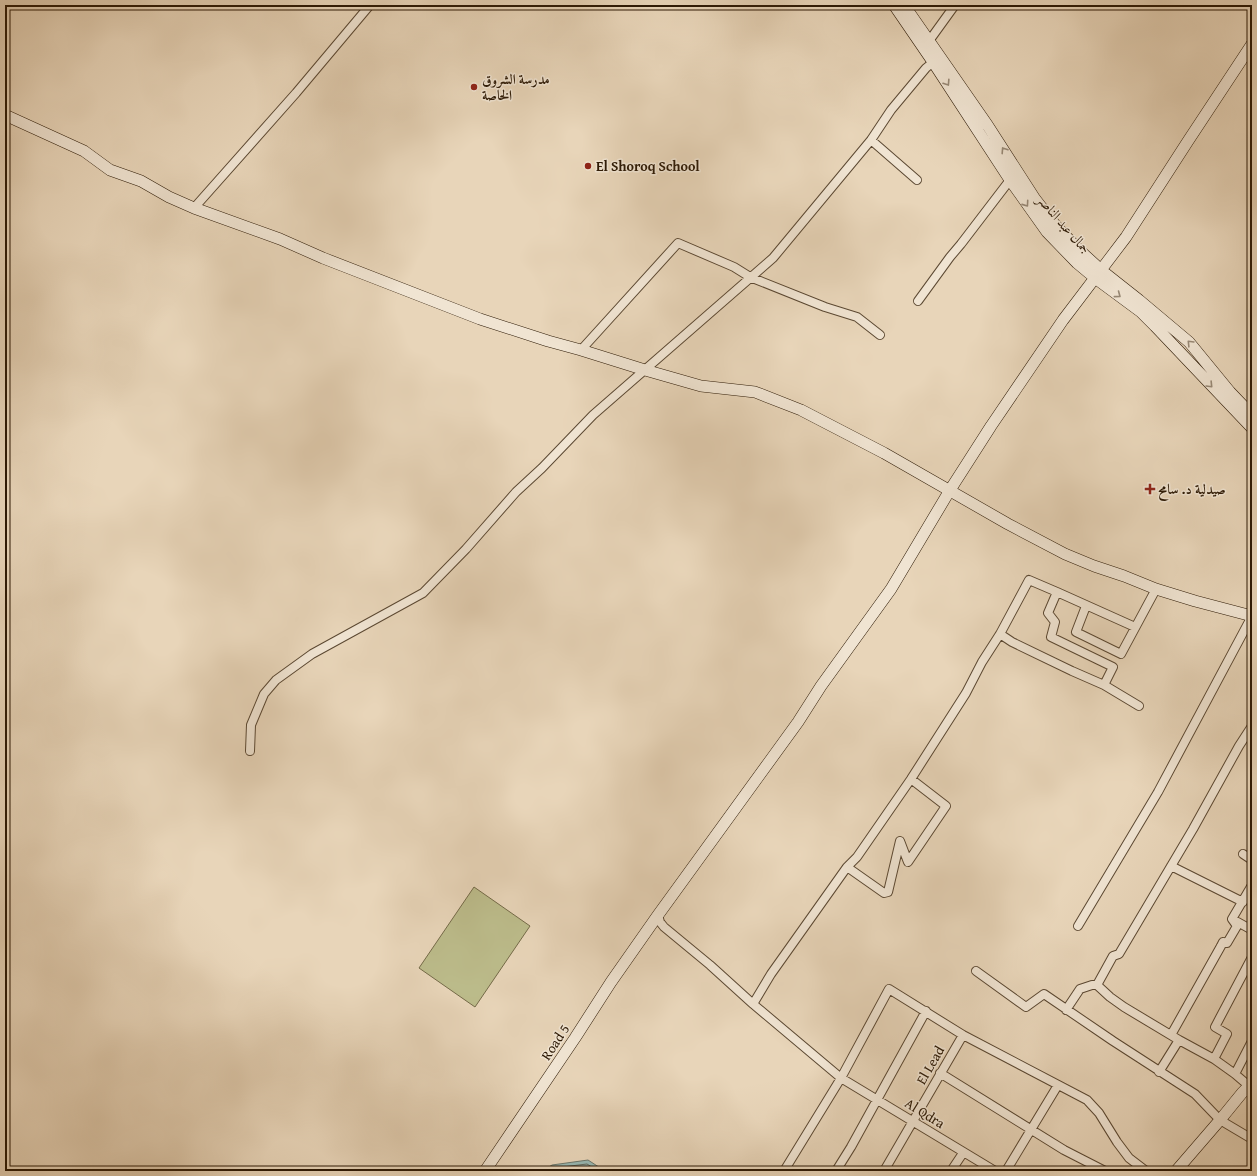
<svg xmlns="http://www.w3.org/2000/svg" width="1257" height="1176" font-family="'Gentium Book Plus',Amiri,serif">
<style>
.green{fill:#bcbc8b;stroke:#746a48}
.water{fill:#97b8b3;stroke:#6c786d}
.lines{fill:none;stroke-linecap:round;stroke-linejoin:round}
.shore{stroke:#62685c;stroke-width:1}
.street-casing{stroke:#5b4832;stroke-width:10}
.secondary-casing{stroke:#2c1905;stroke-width:12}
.street{stroke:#f0e4d2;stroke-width:8}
.secondary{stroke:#f0e4d2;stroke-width:11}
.oneway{stroke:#988976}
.poi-dot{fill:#8f2418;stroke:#f0e4d2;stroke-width:1.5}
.labels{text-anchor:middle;stroke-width:3;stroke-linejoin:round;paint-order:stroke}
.poi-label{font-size:14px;font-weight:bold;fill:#2c1905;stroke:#f0e4d2;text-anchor:start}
.street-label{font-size:14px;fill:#2c1905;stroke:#f0e4d2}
</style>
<rect width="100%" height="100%" fill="#e8d5b9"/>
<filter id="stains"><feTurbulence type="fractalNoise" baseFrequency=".005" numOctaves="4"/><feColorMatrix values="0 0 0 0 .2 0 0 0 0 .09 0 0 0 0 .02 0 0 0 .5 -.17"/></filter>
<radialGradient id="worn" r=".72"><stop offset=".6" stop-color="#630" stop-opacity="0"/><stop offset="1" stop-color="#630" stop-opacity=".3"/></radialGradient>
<!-- green -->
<path class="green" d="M 474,887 L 530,926 L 475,1007 L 419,968 Z"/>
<!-- water -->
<path class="water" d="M 588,1160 L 605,1171 L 543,1171 L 552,1165 Z"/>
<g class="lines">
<!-- shore -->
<path class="shore" d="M 550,1171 L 554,1168 L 587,1164 L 598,1171"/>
<defs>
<path id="street" d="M 929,41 L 955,5
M 871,140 L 917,180
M 194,208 L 296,93 L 370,5
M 918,301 L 950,257 L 961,244 L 1013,176
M 581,350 L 678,243 L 734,267 L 750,277 L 825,307 L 857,317 L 880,335
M 1057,592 L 1135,627
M 1086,606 L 1076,632 L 1121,654 L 1156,589
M 1000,634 L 1012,642 L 1072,671 L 1104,685 L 1139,706
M 250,751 L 251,725 L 264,694 L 276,680 L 312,654 L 423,593 L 466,549 L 516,492 L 542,468 L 593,415 L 773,258 L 871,140 L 891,110 L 926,68 L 937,59
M 1243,854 L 1252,860
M 1171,866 L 1243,902
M 847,867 L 884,893 L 888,892 L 900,841 L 908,862 L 946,806 L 911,779
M 658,915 L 660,922 L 664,927 L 710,965 L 753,1004 L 841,1078 L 995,1171
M 1234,920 L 1252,930
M 1078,926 L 1158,792 L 1252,616
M 976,971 L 1026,1007 L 1044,994 L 1113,1041 L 1195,1094 L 1220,1120 L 1252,1139
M 1097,985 L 1113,956 L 1119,954 L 1193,829 L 1239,746 L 1252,726
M 753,1004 L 771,974 L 847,867 L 857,857 L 911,779 L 966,693 L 982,662 L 1000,634 L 1029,580 L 1057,592 L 1048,613 L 1055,622 L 1051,637 L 1113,667 L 1104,685
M 1066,1010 L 1080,989 L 1092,985 L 1097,985 L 1110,997 L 1124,1007 L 1179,1040 L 1214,1059 L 1235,1074 L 1249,1086
M 1171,1035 L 1221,946 L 1223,942 L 1227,943 L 1237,926 L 1232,919 L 1252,885
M 1214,1059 L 1227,1034 L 1215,1027 L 1252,957
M 1159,1072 L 1179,1040
M 940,1073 L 1064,1150 L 1105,1171
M 1235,1074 L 1252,1041
M 784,1171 L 841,1078 L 889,989 L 963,1035 L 1087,1100 L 1099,1113 L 1117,1142 L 1129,1158 L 1146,1171
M 836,1171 L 851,1147 L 926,1011
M 884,1171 L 963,1035
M 951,1171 L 963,1153
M 1006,1171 L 1058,1085"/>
<path id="secondary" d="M 894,5 L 933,62 L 1010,180 L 1047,232 L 1077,263 L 1095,278 L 1141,312 L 1155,326 L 1252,428
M 904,5 L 988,126 L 1035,199 L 1056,226 L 1078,249 L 1101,270 L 1139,300 L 1189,342 L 1230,392 L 1252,415
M 5,115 L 84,151 L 110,170 L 141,181 L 169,197 L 194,208 L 280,239 L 323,258 L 480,319 L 548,341 L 581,350 L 645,370 L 701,386 L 755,392 L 801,410 L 884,453 L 1008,524 L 1065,554 L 1094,566 L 1124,576 L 1156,589 L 1195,601 L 1252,616
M 485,1171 L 575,1038 L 611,982 L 658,915 L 798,722 L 821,686 L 891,589 L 950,490 L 991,426 L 1063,320 L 1126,237 L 1188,141 L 1252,44
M 1176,1171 L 1220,1120 L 1242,1093 L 1252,1083"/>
</defs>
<!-- street casing -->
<use href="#street" class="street-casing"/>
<!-- secondary casing -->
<use href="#secondary" class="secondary-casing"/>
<!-- street -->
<use href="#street" class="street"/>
<!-- secondary -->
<use href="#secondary" class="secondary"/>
</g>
<!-- one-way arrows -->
<defs><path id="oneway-chevron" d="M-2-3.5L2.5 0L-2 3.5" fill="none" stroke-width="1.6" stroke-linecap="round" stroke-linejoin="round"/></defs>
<g class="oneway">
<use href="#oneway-chevron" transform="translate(947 83) rotate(57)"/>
<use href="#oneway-chevron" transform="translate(1004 150) rotate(-123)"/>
<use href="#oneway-chevron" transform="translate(1026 204) rotate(55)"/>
<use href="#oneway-chevron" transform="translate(1118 295) rotate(37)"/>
<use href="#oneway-chevron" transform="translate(1190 343) rotate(-134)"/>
<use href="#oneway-chevron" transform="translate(1210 385) rotate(46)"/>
</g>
<!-- markers -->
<g class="poi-dot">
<circle cx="474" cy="87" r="4"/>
<circle cx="588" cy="166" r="4"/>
<path d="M1148 483h4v4h4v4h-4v4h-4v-4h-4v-4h4z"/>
</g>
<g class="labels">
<!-- poi labels -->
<g class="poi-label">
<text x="482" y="84">مدرسة الشروق<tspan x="482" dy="16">الخاصة</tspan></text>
<text x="596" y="171">El Shoroq School</text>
<text x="1158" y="494">صيدلية د. سامح</text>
</g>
<!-- street labels -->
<g class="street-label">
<text transform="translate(1064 224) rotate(49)" y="5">جمال عبد الناصر</text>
<text transform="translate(555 1042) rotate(-57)" y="5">Road 5</text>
<text transform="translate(930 1065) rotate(-60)" y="5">El Lead</text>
<text transform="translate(925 1113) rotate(32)" y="5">Al Qdra</text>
</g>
</g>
<!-- margin -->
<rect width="1257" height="1176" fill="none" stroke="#e8d5b9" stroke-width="20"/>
<rect x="6" y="6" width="1245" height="1164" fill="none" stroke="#2c1905" stroke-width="2"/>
<rect x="10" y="10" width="1237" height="1156" fill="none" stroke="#2c1905"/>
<rect width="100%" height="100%" filter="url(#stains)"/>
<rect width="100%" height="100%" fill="url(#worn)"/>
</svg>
